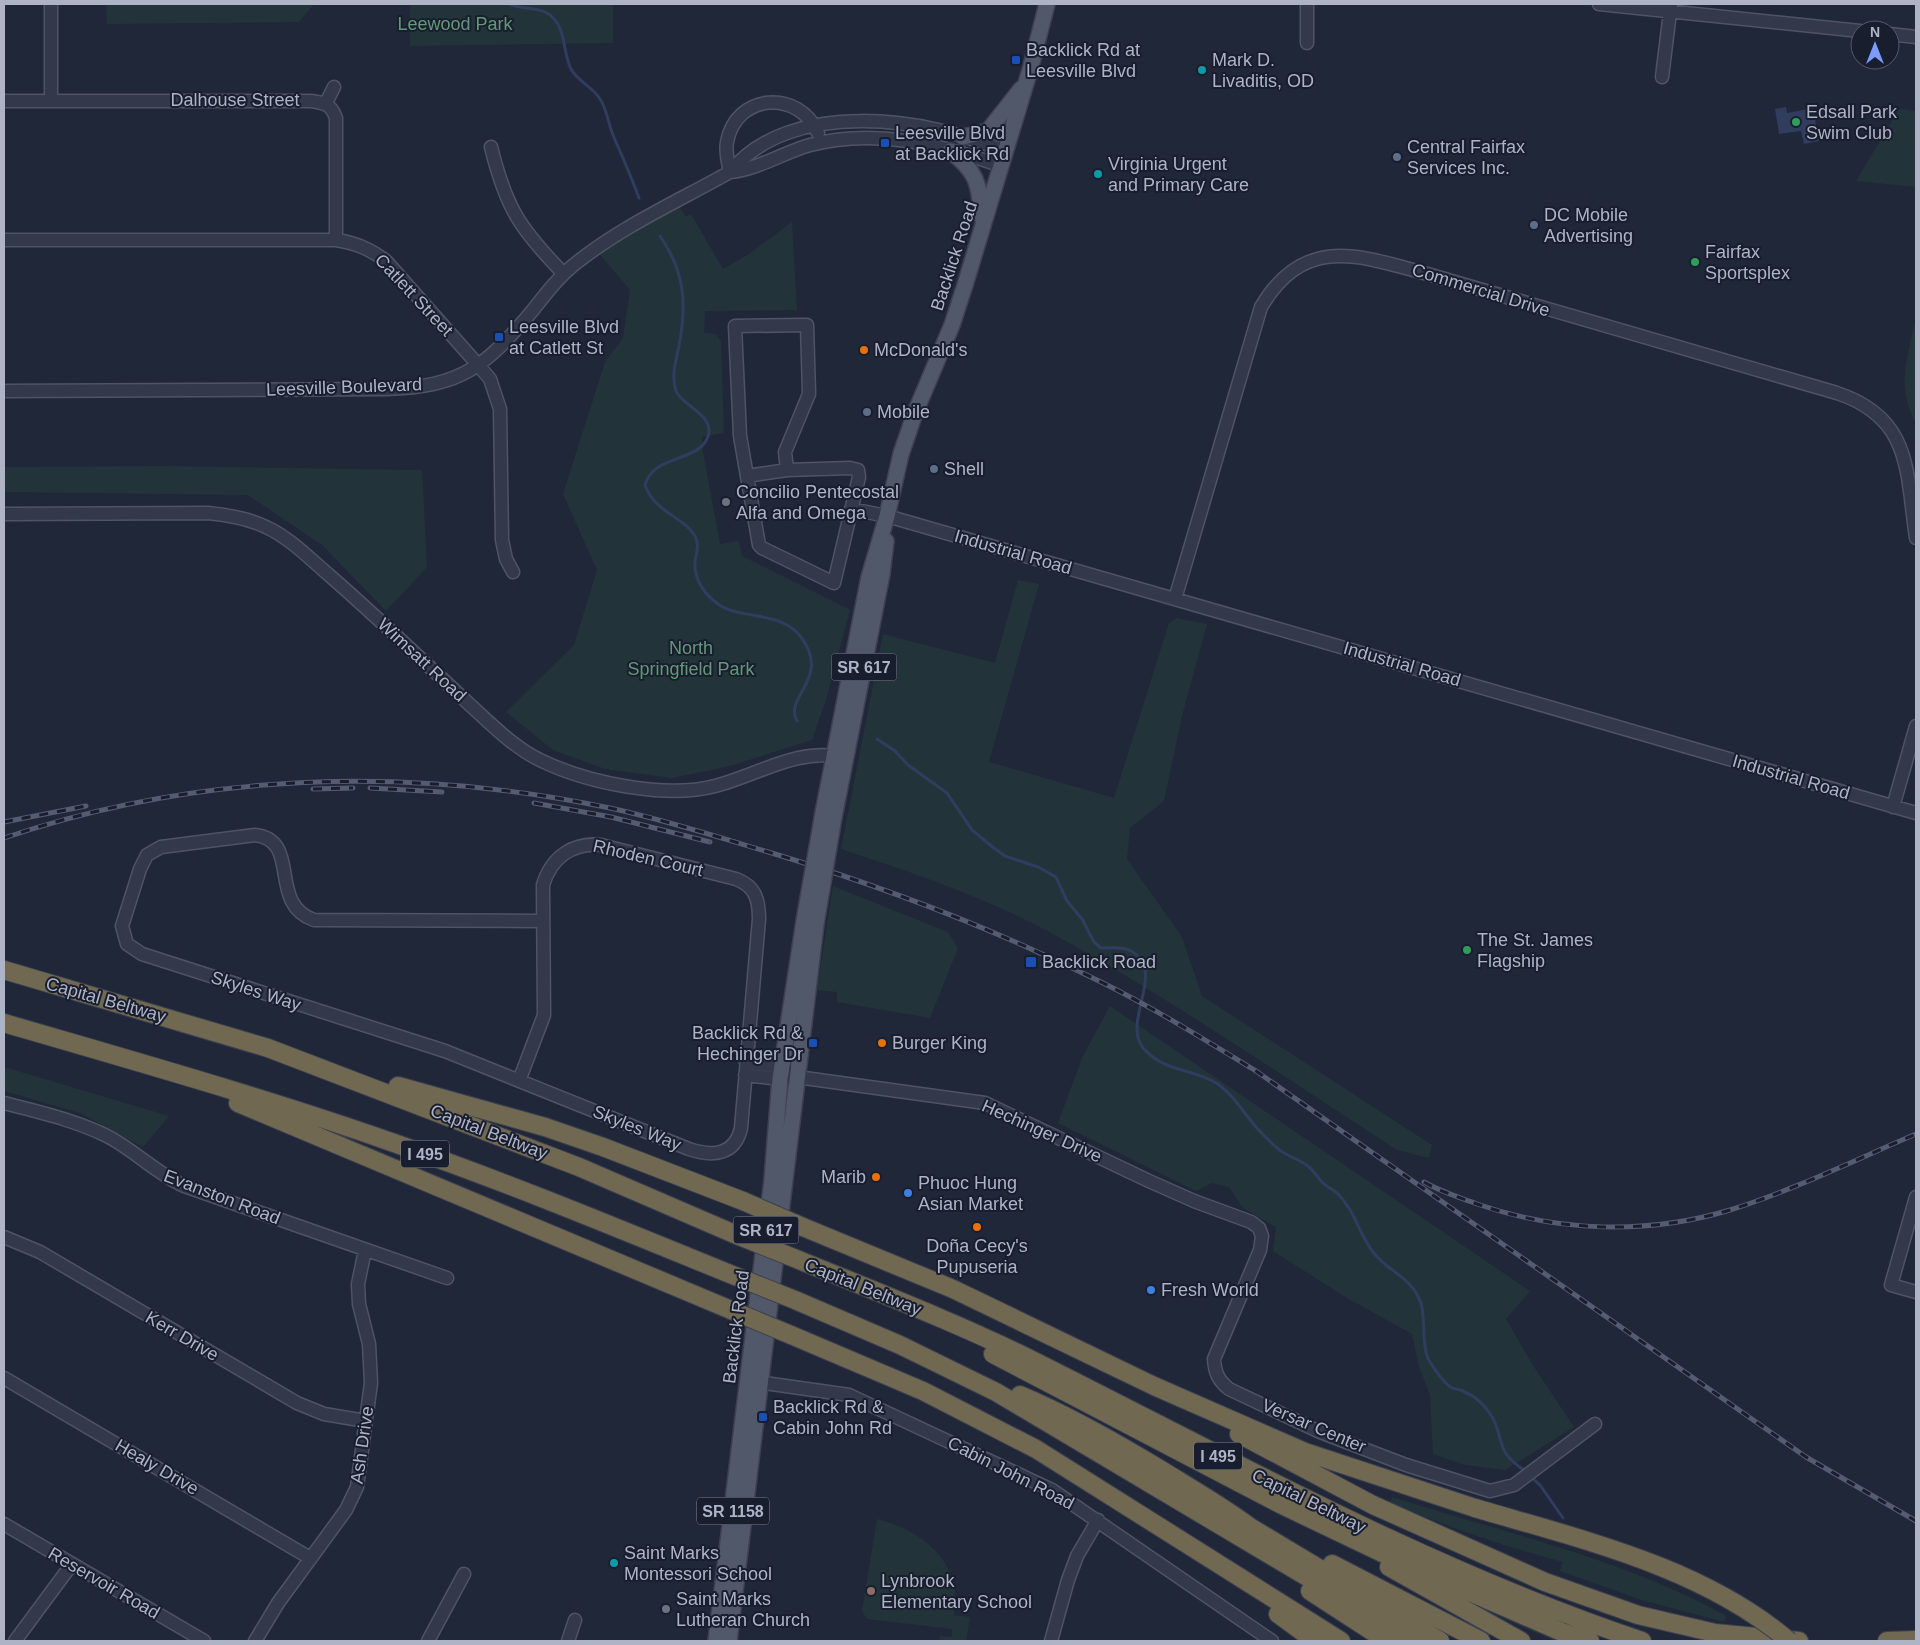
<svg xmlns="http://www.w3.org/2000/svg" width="1920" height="1645" font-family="Helvetica,sans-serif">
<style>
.green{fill:#22343a}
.water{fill:#313d5f}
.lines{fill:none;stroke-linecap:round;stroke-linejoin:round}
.stream{stroke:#313d5f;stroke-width:3}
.minor-casing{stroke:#4e5464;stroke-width:15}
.major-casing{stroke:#3d4253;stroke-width:18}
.highway-casing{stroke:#3b4151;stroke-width:20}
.minor{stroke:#33394a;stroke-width:12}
.major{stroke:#51586a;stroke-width:15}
.highway{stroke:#706850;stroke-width:18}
.rail-casing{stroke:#555c71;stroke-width:5}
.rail{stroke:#191e2e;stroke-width:3;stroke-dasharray:9;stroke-linecap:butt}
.major-bridge-casing{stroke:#3d4253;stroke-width:18;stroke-linecap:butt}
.highway-bridge-casing{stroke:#3b4151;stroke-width:20;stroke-linecap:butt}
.major-bridge{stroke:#51586a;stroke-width:15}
.highway-bridge{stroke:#706850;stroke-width:18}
.transit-dot{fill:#1a4fb4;stroke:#191e2e;stroke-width:2}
.culture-dot{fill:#0f9aa8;stroke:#191e2e;stroke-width:2}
.leisure-dot{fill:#2e9e5b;stroke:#191e2e;stroke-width:2}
.service-dot{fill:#5c6f8a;stroke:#191e2e;stroke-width:2}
.food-dot{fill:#e8710a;stroke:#191e2e;stroke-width:2}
.worship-dot{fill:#6b7280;stroke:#191e2e;stroke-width:2}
.shop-dot{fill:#3f7fe0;stroke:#191e2e;stroke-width:2}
.education-dot{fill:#8d6e63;stroke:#191e2e;stroke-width:2}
.labels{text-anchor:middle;stroke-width:4;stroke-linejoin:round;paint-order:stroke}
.shield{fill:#191e2e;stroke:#818798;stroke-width:1}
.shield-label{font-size:16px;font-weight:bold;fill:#aeb4c6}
.park-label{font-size:18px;fill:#649878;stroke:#191e2e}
.poi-label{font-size:18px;fill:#aeb4c6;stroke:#191e2e;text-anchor:start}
.street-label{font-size:18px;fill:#aeb4c6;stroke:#191e2e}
</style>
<rect width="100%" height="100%" fill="#202739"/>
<!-- green -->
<path class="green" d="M 106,4 L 314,4 L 299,22 L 107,24 Z
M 410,4 L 613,4 L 613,43 L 410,46 Z
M 1899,109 L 1916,111 L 1916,187 L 1856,181 Z
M 676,202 L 686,217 L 691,214 L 723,269 L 749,254 L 792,222 L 797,310 L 705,311 L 704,333 L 716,334 L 721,342 L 724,433 L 702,437 L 703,452 L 720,544 L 739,541 L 742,556 L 850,610 L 826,700 L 812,740 L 730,766 L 672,778 L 605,769 L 553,750 L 506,712 L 574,645 L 597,570 L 563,494 L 605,362 L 623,338 L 630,290 L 595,249 Z
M 1916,317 L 1916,423 C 1895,385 1908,357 1916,317 Z
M 166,466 L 422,470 L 427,567 L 386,611 L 322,545 L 248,495 L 4,492 L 4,467 Z
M 1018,580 L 1039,584 L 989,762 L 1114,798 L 1169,623 L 1176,618 L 1207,624 L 1182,716 L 1164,801 L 1130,828 L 1127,859 L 1182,937 L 1202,996 L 1432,1145 L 1429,1158 L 1397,1150 C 1284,1077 1173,1000 1055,935 C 987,898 914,873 841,849 L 883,634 L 995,663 Z
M 833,886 L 948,932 L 958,948 L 930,1018 L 837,1002 L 837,992 L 817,990 Z
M 1110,1006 L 1530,1291 L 1506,1319 L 1534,1367 L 1574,1427 L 1505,1470 L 1465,1465 L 1433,1454 L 1430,1395 L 1419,1367 L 1412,1334 L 1347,1298 L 1273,1251 L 1276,1227 L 1243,1208 L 1229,1187 L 1212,1183 L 1196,1191 L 1058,1123 L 1082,1058 Z
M 4,1067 L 169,1116 L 143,1147 L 80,1113 L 4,1091 Z
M 1392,1497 C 1505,1533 1622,1558 1726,1616 L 1724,1622 L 1642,1600 L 1560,1571 L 1563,1562 C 1503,1546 1446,1527 1390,1502 Z
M 877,1519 C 910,1527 945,1548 954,1584 C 956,1594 954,1605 954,1615 L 970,1617 L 966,1641 L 939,1641 L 940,1636 L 952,1637 L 952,1629 L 867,1619 L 862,1611 Z
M 1487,1605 L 1580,1641 L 1555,1641 L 1486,1611 Z"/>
<!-- water -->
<path class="water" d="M 1786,107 L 1787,113 L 1813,108 L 1819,141 L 1804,144 L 1801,131 L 1779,134 L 1775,109 Z"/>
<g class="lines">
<!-- stream -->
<path class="stream" d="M 509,4 C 523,11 543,5 554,19 C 566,32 563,54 571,69 C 577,81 593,87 600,99 C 607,109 608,123 613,135 C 622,156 631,176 639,198
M 660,236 C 685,272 687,304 679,346 C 676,360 671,376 676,391 C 683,407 718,416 707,439 C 696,462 653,455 645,485 C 655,513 683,516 695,536 C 700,545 696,553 695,562 C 694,579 704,594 718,604 C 743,621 781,610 801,637 C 832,679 783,696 797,721
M 877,739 L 895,751 L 908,765 L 947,793 L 972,830 L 994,848 L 1005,856 L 1038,867 L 1056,877 L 1067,901 L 1082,919 L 1094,942 L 1101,948 C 1110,948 1123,946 1131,951 C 1168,973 1120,1021 1144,1049 C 1166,1073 1193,1068 1218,1084 C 1231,1094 1238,1104 1248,1117 C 1256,1128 1266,1138 1276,1147 C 1285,1156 1295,1157 1305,1164 C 1313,1169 1317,1177 1323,1183 C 1327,1187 1334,1190 1338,1194 C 1355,1211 1359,1234 1373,1252 C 1388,1272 1411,1276 1421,1303 C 1426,1320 1421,1349 1430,1362 C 1435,1370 1442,1380 1449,1386 C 1452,1389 1458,1389 1463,1391 C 1475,1396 1484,1404 1491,1415 C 1498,1425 1499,1439 1504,1450 C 1507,1458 1518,1466 1525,1471
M 1531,1477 L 1540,1485 L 1563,1518"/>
<defs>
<path id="minor" d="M 51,4 L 51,100
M 1307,4 L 1307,43
M 1599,4 L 1860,31
M 1890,34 L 1916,37
M 1662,77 L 1671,4
M 4,101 L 311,101 C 325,103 331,104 336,118 L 336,240
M 326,103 L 334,87
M 491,147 C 506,208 520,229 564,274
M 730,172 C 790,98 928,117 1006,152
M 730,172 C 728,162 725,152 727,142 C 736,93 799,89 818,133
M 4,240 L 336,240 C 356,243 370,249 386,261 L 479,366 L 490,379 L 500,409 L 502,540 L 506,559 L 513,572
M 4,391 L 386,389 C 462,387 486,366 533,310 C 547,292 561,274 580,260 C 625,225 680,200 730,172 C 759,169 782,153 810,145 C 874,128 940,144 1001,166
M 747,476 L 787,470 L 850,468 L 858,470 L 859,477 L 834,583 L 762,548 L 759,545 L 740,436 L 735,326 L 807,325 L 809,394 L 785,452 L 787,470
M 851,509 L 887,516 L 1916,813
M 4,514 L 208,513 C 228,515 248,518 266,527 C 290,538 309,558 329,575 C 376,616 422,660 468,703 C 491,724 514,748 542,761 C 588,783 666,799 715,786 C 758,775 796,748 842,757
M 1175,599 L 1261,307 C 1304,235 1358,255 1424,273 L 1837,393 C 1912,418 1906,471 1916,538
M 1893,807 L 1916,726
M 746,1063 L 782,1067 L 789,1072
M 745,1075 L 780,1079 L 797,1077 L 985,1103 L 1149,1181 L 1194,1201 L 1251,1222 L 1259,1228 L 1262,1236 L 1260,1250 L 1214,1359 C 1215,1373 1218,1380 1229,1389 L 1320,1432 L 1406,1465 L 1490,1491 L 1514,1485 L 1595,1424
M 519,1081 L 544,1015 L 543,885 C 551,858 572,842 601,845 L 736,879 C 755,886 759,899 759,919 L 741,1128 C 735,1155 713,1157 689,1149 L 445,1051 L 142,954 L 127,944 L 122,926 L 140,869 L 147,855 L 161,847 L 255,835 C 302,840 267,904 314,920 L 543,921
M 4,1103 C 38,1112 75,1120 107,1136 C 134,1150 156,1173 184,1186 L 447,1278
M 1916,1197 L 1891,1285 L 1916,1292
M 4,1237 L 40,1252 L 297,1403 L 324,1414 L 366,1421
M 4,1378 L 310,1558
M 751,1381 L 849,1395 L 1052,1490 L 1272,1641
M 4,1524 L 204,1641
M 15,1641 L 72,1564
M 255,1641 L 278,1603 L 346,1510 L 357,1487 L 371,1383 L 369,1344 L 359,1304 L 358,1284 L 365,1250
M 428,1641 L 464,1574
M 568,1641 L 575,1620
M 1051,1641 L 1068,1580 L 1077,1556 L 1098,1520"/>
<path id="major" d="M 963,137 L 988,131 L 1021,89
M 950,151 C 980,174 978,185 983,220
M 823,813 L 869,577 L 887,516 L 901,454 L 915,413 L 952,325 L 965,285 L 1030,70 L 1047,4
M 834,817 L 882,574 L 886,541
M 716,1641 L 772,1180 L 780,1079 L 804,921
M 729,1641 L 816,924"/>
<path id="highway" d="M 4,970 L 268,1048 L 579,1167 L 739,1236
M 4,1023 C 134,1061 266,1098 394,1143 C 509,1183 622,1230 735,1276
M 398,1086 L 545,1127 L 603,1147 L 743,1201
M 238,1103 L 731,1310
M 803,1227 L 953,1289 L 1154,1386 L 1305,1452 L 1475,1508
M 799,1260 C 877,1292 955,1322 1030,1359 C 1232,1460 1427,1569 1642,1641
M 795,1300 L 900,1345 L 996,1392 L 1415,1641
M 791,1335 L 923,1391 L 1036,1449 L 1341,1641
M 993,1354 L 1282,1505 L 1399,1561 L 1562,1632 L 1590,1641
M 1020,1395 C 1070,1416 1117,1443 1163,1471 C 1192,1489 1222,1506 1250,1527 L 1440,1641
M 1239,1434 L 1373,1505 L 1545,1582 L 1638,1615 L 1715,1633 L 1799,1641
M 1332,1564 L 1481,1641
M 1389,1567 L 1521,1641
M 1310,1591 L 1387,1641
M 1278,1614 L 1315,1641
M 1887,1641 L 1916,1640"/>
</defs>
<!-- minor casing -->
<use href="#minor" class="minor-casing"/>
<!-- major casing -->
<use href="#major" class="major-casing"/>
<!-- highway casing -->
<use href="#highway" class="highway-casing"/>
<!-- minor -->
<use href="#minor" class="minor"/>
<!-- major -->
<use href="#major" class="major"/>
<!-- highway -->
<use href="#highway" class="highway"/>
<defs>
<path id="rail" d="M 370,788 L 442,792
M 313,789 L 353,788
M 534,803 L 611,817 L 710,842
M 4,822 L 86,806
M 4,838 C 198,772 409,766 610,808 C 666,820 721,838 775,854 C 887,888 997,930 1101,982 C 1154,1008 1205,1040 1256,1071 L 1806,1457 L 1916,1521
M 1424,1182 C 1441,1192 1459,1197 1477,1204 C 1558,1232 1647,1235 1730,1210 C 1794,1190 1855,1160 1916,1134"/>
</defs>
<!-- rail casing -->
<use href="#rail" class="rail-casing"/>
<!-- rail -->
<use href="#rail" class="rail"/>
<defs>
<path id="major-bridge" d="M 804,921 L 823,813
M 816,924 L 834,817"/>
<path id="highway-bridge" d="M 743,1201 L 803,1227
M 739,1236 L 799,1260
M 735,1276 L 795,1300
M 731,1310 L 791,1335
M 1475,1508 C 1583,1540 1702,1567 1789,1641"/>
</defs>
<!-- major-bridge casing -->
<use href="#major-bridge" class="major-bridge-casing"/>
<!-- highway-bridge casing -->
<use href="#highway-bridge" class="highway-bridge-casing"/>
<!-- major-bridge -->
<use href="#major-bridge" class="major-bridge"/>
<!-- highway-bridge -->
<use href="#highway-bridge" class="highway-bridge"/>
</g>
<!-- markers -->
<g class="transit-dot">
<rect x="1011" y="55" width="10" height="10" rx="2.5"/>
<rect x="880" y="138" width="10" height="10" rx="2.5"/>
<rect x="494" y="332" width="10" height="10" rx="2.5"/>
<rect x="1025" y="956" width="12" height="12" rx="2.5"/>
<rect x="808" y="1038" width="10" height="10" rx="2.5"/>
<rect x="758" y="1412" width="10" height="10" rx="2.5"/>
</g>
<g class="culture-dot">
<circle cx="1202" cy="70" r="5"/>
<circle cx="1098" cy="174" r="5"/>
<circle cx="614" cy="1563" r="5"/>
</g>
<g class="leisure-dot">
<circle cx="1796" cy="122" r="5"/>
<circle cx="1695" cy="262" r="5"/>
<circle cx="1467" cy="950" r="5"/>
</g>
<g class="service-dot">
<circle cx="1397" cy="157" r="5"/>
<circle cx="1534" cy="225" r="5"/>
<circle cx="867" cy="412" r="5"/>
<circle cx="934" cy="469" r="5"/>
</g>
<g class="food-dot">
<circle cx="864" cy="350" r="5"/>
<circle cx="882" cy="1043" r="5"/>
<circle cx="876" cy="1177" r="5"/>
<circle cx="977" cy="1227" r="5"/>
</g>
<g class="worship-dot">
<circle cx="726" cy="502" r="5"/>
<circle cx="666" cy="1609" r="5"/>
</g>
<g class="shop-dot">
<circle cx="908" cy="1193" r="5"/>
<circle cx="1151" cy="1290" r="5"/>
</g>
<circle class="education-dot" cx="871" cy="1591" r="5"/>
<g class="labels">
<!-- shield labels -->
<g class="shield">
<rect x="831.5" y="653.5" width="65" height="27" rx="4"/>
<rect x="401" y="1140.5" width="48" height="27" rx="4"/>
<rect x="733.5" y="1216.5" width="65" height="27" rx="4"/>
<rect x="1194" y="1442.5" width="48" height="27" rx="4"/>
<rect x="697" y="1497.5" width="72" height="27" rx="4"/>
</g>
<g class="shield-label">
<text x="864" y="673">SR 617</text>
<text x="425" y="1160">I 495</text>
<text x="766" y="1236">SR 617</text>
<text x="1218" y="1462">I 495</text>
<text x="733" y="1517">SR 1158</text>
</g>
<!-- park labels -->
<g class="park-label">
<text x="455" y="30">Leewood Park</text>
<text x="691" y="654">North<tspan x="691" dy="21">Springfield Park</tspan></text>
</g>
<!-- poi labels -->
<g class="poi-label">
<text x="1026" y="56">Backlick Rd at<tspan x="1026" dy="21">Leesville Blvd</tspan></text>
<text x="1212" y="66">Mark D.<tspan x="1212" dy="21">Livaditis, OD</tspan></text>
<text x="1806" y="118">Edsall Park<tspan x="1806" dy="21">Swim Club</tspan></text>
<text x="895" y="139">Leesville Blvd<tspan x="895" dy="21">at Backlick Rd</tspan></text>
<text x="1407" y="153">Central Fairfax<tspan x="1407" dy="21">Services Inc.</tspan></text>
<text x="1108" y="170">Virginia Urgent<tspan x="1108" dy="21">and Primary Care</tspan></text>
<text x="1544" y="221">DC Mobile<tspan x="1544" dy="21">Advertising</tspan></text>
<text x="1705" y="258">Fairfax<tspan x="1705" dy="21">Sportsplex</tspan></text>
<text x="509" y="333">Leesville Blvd<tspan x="509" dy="21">at Catlett St</tspan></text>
<text x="874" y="356">McDonald's</text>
<text x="877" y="418">Mobile</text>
<text x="944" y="475">Shell</text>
<text x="736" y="498">Concilio Pentecostal<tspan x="736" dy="21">Alfa and Omega</tspan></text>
<text x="1477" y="946">The St. James<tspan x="1477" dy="21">Flagship</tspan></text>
<text x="1042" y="968">Backlick Road</text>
<text x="803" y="1039" text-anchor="end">Backlick Rd &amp;<tspan x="803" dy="21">Hechinger Dr</tspan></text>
<text x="892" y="1049">Burger King</text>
<text x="866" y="1183" text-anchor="end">Marib</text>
<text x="918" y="1189">Phuoc Hung<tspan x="918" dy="21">Asian Market</tspan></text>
<text x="977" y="1252" text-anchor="middle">Doña Cecy's<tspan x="977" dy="21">Pupuseria</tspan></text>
<text x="1161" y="1296">Fresh World</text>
<text x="773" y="1413">Backlick Rd &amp;<tspan x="773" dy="21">Cabin John Rd</tspan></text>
<text x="624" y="1559">Saint Marks<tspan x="624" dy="21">Montessori School</tspan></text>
<text x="881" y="1587">Lynbrook<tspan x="881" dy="21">Elementary School</tspan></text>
<text x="676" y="1605">Saint Marks<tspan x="676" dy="21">Lutheran Church</tspan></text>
</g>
<!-- street labels -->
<g class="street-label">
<text x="235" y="106">Dalhouse Street</text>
<text transform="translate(954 256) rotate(-72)" y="6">Backlick Road</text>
<text transform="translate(1481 290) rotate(17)" y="6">Commercial Drive</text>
<text transform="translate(414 295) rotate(47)" y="6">Catlett Street</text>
<text transform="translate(344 387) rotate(-2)" y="6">Leesville Boulevard</text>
<text transform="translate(1013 552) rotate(16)" y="6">Industrial Road</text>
<text transform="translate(422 660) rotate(43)" y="6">Wimsatt Road</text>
<text transform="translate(1402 664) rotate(16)" y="6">Industrial Road</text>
<text transform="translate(1791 777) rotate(16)" y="6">Industrial Road</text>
<text transform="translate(648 858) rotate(13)" y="6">Rhoden Court</text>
<text transform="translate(256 991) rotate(18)" y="6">Skyles Way</text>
<text transform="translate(106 1000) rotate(16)" y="6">Capital Beltway</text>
<text transform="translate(637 1128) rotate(22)" y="6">Skyles Way</text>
<text transform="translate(1042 1131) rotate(24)" y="6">Hechinger Drive</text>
<text transform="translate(489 1132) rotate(21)" y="6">Capital Beltway</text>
<text transform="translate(222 1197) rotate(21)" y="6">Evanston Road</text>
<text transform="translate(863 1287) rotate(22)" y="6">Capital Beltway</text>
<text transform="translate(736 1327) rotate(-83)" y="6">Backlick Road</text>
<text transform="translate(182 1336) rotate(30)" y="6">Kerr Drive</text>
<text transform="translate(1314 1426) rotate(23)" y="6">Versar Center</text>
<text transform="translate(362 1445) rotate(-82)" y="6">Ash Drive</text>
<text transform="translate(157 1467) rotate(30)" y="6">Healy Drive</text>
<text transform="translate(1011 1473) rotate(27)" y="6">Cabin John Road</text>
<text transform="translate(1309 1501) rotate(26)" y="6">Capital Beltway</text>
<text transform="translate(104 1583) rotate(30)" y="6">Reservoir Road</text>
</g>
</g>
<!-- border -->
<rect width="1920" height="1645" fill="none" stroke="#aeb4c6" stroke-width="10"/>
<!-- north arrow -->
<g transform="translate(1875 45)"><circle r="24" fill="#191e2e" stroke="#555a6b"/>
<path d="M0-4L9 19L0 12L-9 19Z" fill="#7d9bfc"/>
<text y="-8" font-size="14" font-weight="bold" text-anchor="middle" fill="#aeb4c6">N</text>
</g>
</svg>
